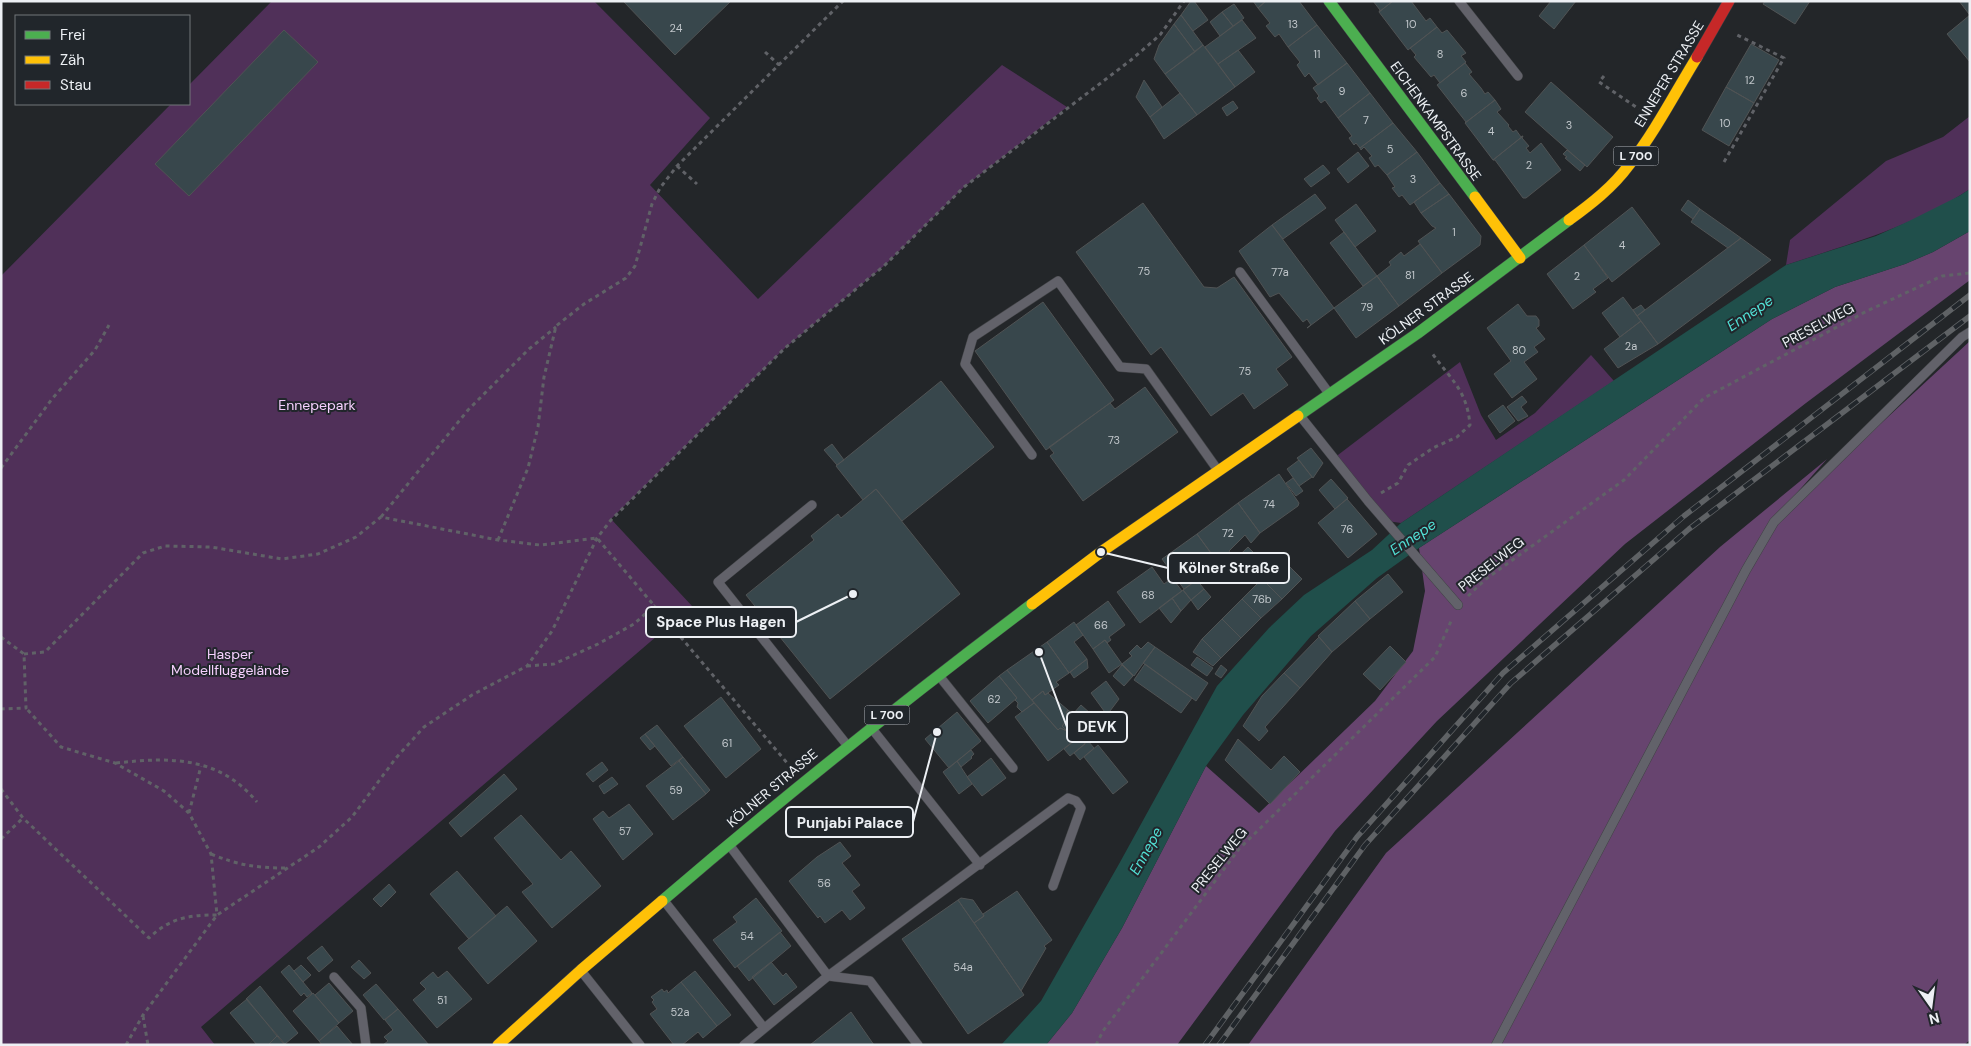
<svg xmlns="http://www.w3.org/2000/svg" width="1971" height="1046" font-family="'DM Sans',sans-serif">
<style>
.green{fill:#503059}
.forest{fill:#67446f}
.water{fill:#204f4b}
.building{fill:#38474c;stroke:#505354}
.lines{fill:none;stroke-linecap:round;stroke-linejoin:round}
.lane-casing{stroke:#404245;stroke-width:10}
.fast-casing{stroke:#404245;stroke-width:12}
.slow-casing{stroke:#404245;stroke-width:12}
.jam-casing{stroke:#404245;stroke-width:12}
.path{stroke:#606267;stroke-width:3;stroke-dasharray:4 4;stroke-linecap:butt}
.lane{stroke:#62626a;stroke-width:9}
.fast{stroke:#4caf50;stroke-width:11}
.slow{stroke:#ffc107;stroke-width:11}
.jam{stroke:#c62828;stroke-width:11}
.rail-casing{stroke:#5f6265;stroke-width:5.5}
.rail{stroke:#21262b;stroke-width:4;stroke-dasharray:11;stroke-linecap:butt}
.labels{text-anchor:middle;stroke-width:4;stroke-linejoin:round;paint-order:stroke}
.number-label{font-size:11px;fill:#c0c6ca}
.shield{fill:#21262b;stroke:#b0b3b8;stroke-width:1}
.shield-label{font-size:12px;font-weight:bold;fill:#edf0f4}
.street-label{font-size:14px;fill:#edf0f4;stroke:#21262b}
.park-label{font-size:14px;fill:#f6d0fe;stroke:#21262b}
.water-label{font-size:15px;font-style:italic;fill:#51dfd4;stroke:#21262b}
.leader{fill:none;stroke:#edf0f4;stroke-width:2}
.callout-dot{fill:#edf0f4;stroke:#21262b;stroke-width:2}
.callout{fill:#21262b;stroke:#edf0f4;stroke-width:2}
.callout-label{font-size:15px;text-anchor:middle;font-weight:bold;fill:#edf0f4}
</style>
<rect width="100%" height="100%" fill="#232629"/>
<!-- green -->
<path class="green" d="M 272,1 L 594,1 L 710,118 L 650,185 L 758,299 L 1002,65 L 1067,107 L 964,187 L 885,265 L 785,348 L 611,519 L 692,606 L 201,1027 L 215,1045 L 1,1045 L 1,276 L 171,104 L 189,104 L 189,85 Z
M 1970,116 L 1970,189 C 1915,226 1849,244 1786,265 L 1790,240 L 1886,161 L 1943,137 Z
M 1591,355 L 1614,381 L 1401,523 L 1387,521 L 1334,458 L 1460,362 L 1481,415 L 1496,440 L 1535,413 Z"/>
<!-- forest -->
<path class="forest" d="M 1970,231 L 1970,280 L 1806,403 L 1625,544 L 1437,721 L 1335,831 L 1177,1045 L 1046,1045 L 1072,1013 L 1122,928 L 1206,766 L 1259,813 L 1375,701 L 1413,651 L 1425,591 L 1419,548 L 1772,319 L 1835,287 L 1905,264 L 1933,252 Z
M 1970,341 L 1970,1040 L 1964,1045 L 1498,1045 L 1748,571 L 1776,524 L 1824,476 Z
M 1827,459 L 1772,521 L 1495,1045 L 1248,1045 L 1386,853 L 1720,547 Z"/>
<!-- water -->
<path class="water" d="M 1970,189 L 1970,231 L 1933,252 L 1905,264 L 1835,287 L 1772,319 L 1419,548 L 1377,578 L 1311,636 L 1243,715 L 1206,766 L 1122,928 L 1072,1013 L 1046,1045 L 1001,1045 L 1041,1001 L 1119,864 L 1217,686 L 1269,628 L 1304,595 L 1372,550 L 1401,523 L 1786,265 L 1876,236 L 1909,221 L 1959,196 Z"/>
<!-- building -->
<path class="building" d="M 623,1 L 731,1 L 675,55 Z
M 1191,1 L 1194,1 L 1208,20 L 1193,31 L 1181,15 Z
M 1253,1 L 1266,1 L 1258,8 Z
M 1266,1 L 1299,1 L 1317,25 L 1288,47 L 1279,34 L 1275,37 L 1266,26 L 1270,23 L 1258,8 Z
M 1373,1 L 1393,1 L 1379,12 L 1380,10 Z
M 1393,1 L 1411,1 L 1426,21 L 1430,18 L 1437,27 L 1408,50 L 1379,12 Z
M 1551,1 L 1576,1 L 1554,29 L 1539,16 Z
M 1765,1 L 1810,1 L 1795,24 L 1763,4 Z
M 1959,1 L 1970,1 L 1969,14 Z
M 1234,4 L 1244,18 L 1233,26 L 1222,12 Z
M 1222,12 L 1233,26 L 1220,36 L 1210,22 Z
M 1181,15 L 1203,45 L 1195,52 L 1174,24 Z
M 1970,15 L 1970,62 L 1947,34 Z
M 1242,20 L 1256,38 L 1218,64 L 1205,47 Z
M 1174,24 L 1195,52 L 1165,74 L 1154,59 L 1159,45 Z
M 1317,25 L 1347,63 L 1318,85 L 1309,73 L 1305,77 L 1297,65 L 1300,62 L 1288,47 Z
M 1437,27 L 1442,33 L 1447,30 L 1466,53 L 1461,56 L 1466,62 L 1440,83 L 1434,75 L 1431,77 L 1414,57 L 1416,55 L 1410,48 Z
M 284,30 L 318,62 L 189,196 L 155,164 Z
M 1751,44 L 1779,60 L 1754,103 L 1726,87 Z
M 1203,45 L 1235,87 L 1197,115 L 1165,74 Z
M 1238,50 L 1255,72 L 1235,87 L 1218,64 Z
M 1347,63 L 1370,93 L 1338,118 L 1325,100 L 1321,103 L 1317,98 L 1319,96 L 1313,88 Z
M 1465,63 L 1472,72 L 1469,74 L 1481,88 L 1485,94 L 1488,92 L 1495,100 L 1465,123 L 1466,122 L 1437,85 Z
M 1144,80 L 1162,107 L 1150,117 L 1136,97 Z
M 1551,82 L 1613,137 L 1587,167 L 1525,112 Z
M 1726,87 L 1754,103 L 1729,146 L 1702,130 Z
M 1180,93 L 1197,115 L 1164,139 L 1150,117 Z
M 1370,93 L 1393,123 L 1360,148 L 1356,143 L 1354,145 L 1349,138 L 1352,136 L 1338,118 Z
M 1495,100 L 1501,109 L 1497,112 L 1509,125 L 1508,126 L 1513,132 L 1516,130 L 1521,137 L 1523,136 L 1493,160 L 1465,123 Z
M 1233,101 L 1238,108 L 1227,116 L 1222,108 Z
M 1393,123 L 1417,152 L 1387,175 L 1378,165 L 1375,167 L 1369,158 L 1372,156 L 1364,147 L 1361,150 L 1360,148 Z
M 1523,136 L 1522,138 L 1529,146 L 1526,148 L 1530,153 L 1541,143 L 1561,170 L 1526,198 L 1523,198 L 1495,160 L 1493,160 Z
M 1567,150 L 1585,165 L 1580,171 L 1565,158 L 1567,157 L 1563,154 Z
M 1358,152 L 1369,166 L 1348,183 L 1337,169 Z
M 1417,152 L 1440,183 L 1410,205 L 1402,195 L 1399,197 L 1392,188 L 1395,187 L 1387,175 Z
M 1323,165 L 1330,173 L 1311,187 L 1304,179 Z
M 1440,183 L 1449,194 L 1421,213 L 1414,202 Z
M 1315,194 L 1326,208 L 1283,239 L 1272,225 Z
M 1449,194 L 1481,236 L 1480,245 L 1442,273 L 1418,241 L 1436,228 L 1432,226 L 1421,213 Z
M 1688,200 L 1700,209 L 1693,219 L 1681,210 Z
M 1143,203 L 1204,287 L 1217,288 L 1234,277 L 1292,357 L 1276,369 L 1288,385 L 1254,409 L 1243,393 L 1211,416 L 1161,347 L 1151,355 L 1076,252 Z
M 1356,204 L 1376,231 L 1355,247 L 1335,220 Z
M 1632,207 L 1660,244 L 1612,282 L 1584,245 Z
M 1700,209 L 1741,238 L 1728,248 L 1691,222 Z
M 1272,225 L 1334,308 L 1307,328 L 1311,325 L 1307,319 L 1303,322 L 1279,293 L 1270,297 L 1239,251 Z
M 1344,232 L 1377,276 L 1363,286 L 1330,243 Z
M 1741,238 L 1771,260 L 1658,344 L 1637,316 Z
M 1420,244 L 1442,273 L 1399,306 L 1377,276 L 1391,265 L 1389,262 L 1401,252 L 1404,256 Z
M 1584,245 L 1608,278 L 1593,289 L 1596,292 L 1573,309 L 1547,274 Z
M 1377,276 L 1399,306 L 1356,338 L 1334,308 Z
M 1623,297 L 1641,321 L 1620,337 L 1602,313 Z
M 1043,302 L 1114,400 L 1046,450 L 975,351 Z
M 1518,304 L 1527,316 L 1536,316 L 1539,320 L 1539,326 L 1536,328 L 1545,339 L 1534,347 L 1538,352 L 1524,362 L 1537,379 L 1512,398 L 1494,374 L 1511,361 L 1487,328 Z
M 1641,305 L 1645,310 L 1637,316 L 1633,310 Z
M 1641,321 L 1658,344 L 1618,368 L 1604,349 Z
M 941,381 L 994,447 L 902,521 L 876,489 L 863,500 L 836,466 Z
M 1145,387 L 1178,432 L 1083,501 L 1050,456 L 1054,453 L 1049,447 L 1110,403 L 1115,409 Z
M 1522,396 L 1527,402 L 1521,407 L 1528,416 L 1518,421 L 1507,407 Z
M 1503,405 L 1515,421 L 1500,433 L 1488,416 Z
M 832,444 L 844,460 L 837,465 L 824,450 Z
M 1311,448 L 1323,463 L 1313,478 L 1297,458 Z
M 1299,460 L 1312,477 L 1299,486 L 1287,469 Z
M 1279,474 L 1299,503 L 1298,506 L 1260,533 L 1238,503 Z
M 1293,478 L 1303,491 L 1296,496 L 1286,483 Z
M 1331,479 L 1348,498 L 1335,509 L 1319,490 Z
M 876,489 L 960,594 L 830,699 L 746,595 L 814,540 L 811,536 L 838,514 L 841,518 Z
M 1347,499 L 1377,534 L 1348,558 L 1318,523 Z
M 1238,503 L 1260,533 L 1251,543 L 1245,535 L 1229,551 L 1231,554 L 1219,564 L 1197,534 Z
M 1197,534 L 1216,560 L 1209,566 L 1212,569 L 1184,589 L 1162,559 Z
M 1248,547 L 1261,560 L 1236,584 L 1223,571 Z
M 1282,559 L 1302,579 L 1282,599 L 1262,579 Z
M 1152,567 L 1164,584 L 1172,578 L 1182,591 L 1140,623 L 1117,592 Z
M 1388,574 L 1403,592 L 1370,619 L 1355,601 Z
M 1262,579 L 1282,599 L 1261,618 L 1242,599 Z
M 1197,580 L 1204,589 L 1191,600 L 1183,590 Z
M 1204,589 L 1211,597 L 1198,610 L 1191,600 Z
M 1183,590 L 1191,600 L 1181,611 L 1172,598 Z
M 1172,598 L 1181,611 L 1171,623 L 1159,608 Z
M 1242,599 L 1261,618 L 1241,638 L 1222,619 Z
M 1108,601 L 1125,625 L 1109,637 L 1111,640 L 1107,643 L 1105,640 L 1093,649 L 1076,625 Z
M 1355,601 L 1370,619 L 1332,652 L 1318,636 Z
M 1222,619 L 1241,638 L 1221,658 L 1202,639 Z
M 1074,622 L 1083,635 L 1074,642 L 1087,659 L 1069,673 L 1047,642 Z
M 1319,637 L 1332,652 L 1300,688 L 1284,673 Z
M 1202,639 L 1221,658 L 1213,666 L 1193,652 Z
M 1105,640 L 1122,664 L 1109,673 L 1093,649 Z
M 1047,642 L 1069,673 L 1056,682 L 1059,685 L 1045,695 L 1043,691 L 1032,700 L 1007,670 Z
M 1148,642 L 1155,647 L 1134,676 L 1122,664 L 1132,656 L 1129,653 L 1137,645 L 1141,649 Z
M 1390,646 L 1406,662 L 1380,690 L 1363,674 Z
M 1155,647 L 1208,683 L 1196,701 L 1143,663 Z
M 1197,657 L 1213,668 L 1207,676 L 1191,665 Z
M 1087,659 L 1088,668 L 1074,678 L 1070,672 Z
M 1145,664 L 1192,698 L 1181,713 L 1134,680 Z
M 1122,665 L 1133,676 L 1124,686 L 1113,676 Z
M 1221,665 L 1227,670 L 1221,678 L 1215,674 Z
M 1007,670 L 1034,703 L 1022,712 L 1017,707 L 1018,703 L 1015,700 L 1017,698 L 999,676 Z
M 1284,673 L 1300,688 L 1265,727 L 1268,731 L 1259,741 L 1243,726 L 1262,696 Z
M 999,676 L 1017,698 L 988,723 L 970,701 Z
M 1106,681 L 1119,699 L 1107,715 L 1091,693 Z
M 1043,691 L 1045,695 L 1048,693 L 1068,710 L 1066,713 L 1070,717 L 1062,726 L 1067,731 L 1060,728 L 1058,730 L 1032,700 Z
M 721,697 L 761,749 L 726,778 L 684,726 Z
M 1034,703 L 1058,730 L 1060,728 L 1080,736 L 1048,761 L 1015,717 Z
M 1081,705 L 1101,723 L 1089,740 L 1067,731 L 1062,726 L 1070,717 L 1066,713 L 1068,710 L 1073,714 Z
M 957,712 L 981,741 L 949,768 L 925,739 Z
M 657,725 L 683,757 L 671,766 L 645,734 Z
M 645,734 L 655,746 L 650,750 L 640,738 Z
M 1079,737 L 1085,744 L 1070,756 L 1064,749 Z
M 1238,739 L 1271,770 L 1284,756 L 1300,772 L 1270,804 L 1225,760 Z
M 1088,741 L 1094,748 L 1080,760 L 1074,753 Z
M 1098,745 L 1128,782 L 1113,794 L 1084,757 Z
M 971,750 L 974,754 L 971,757 L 972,758 L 961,767 L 957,761 Z
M 683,757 L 710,790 L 706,794 L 679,761 Z
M 991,758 L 1006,778 L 982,796 L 967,777 Z
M 679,761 L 706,794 L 673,820 L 646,786 Z
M 957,761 L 972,784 L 959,794 L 943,772 Z
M 602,762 L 608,770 L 593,782 L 586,774 Z
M 504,774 L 517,789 L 461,837 L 449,823 Z
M 612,777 L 618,784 L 604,794 L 599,786 Z
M 629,804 L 653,834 L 623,860 L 593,819 L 603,811 L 609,818 Z
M 521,815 L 561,860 L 571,851 L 601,886 L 552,928 L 522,892 L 533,884 L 494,838 Z
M 840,842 L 851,856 L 842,863 L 860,885 L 852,891 L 865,908 L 850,920 L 842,910 L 825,923 L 820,916 L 818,918 L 789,881 L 817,857 Z
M 457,871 L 496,916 L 469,939 L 430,894 Z
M 389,884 L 396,892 L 381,907 L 373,899 Z
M 1017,891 L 1052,940 L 1044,946 L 1046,948 L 1021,991 L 974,923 L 984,916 L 983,914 Z
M 756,898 L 782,931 L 735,968 L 713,940 L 737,922 L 733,917 Z
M 961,898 L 973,900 L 984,916 L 974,923 L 958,900 Z
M 958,900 L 1024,995 L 968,1034 L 902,939 Z
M 507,906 L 537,941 L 488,984 L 458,948 Z
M 780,932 L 791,946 L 749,981 L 737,966 Z
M 322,946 L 333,960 L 319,972 L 307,958 Z
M 359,960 L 371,973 L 364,979 L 351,967 Z
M 771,962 L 783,976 L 786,973 L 797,987 L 774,1005 L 752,977 Z
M 289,965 L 312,993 L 307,997 L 304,993 L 301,996 L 281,972 Z
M 301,965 L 311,975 L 303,982 L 294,971 Z
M 447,971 L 472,999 L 437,1028 L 413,1000 L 426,989 L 420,983 L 433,972 L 438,978 Z
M 695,971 L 731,1015 L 717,1026 L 681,982 Z
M 681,982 L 717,1026 L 703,1038 L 698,1032 L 682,1045 L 674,1045 L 650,1014 L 657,1009 L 652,1002 L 654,1000 L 651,997 L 662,989 L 664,992 L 667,990 L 668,993 Z
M 329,983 L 353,1011 L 339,1023 L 315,995 Z
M 376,984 L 398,1009 L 384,1020 L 363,995 Z
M 260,986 L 298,1033 L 285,1044 L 246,999 Z
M 313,993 L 339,1023 L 319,1041 L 293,1011 Z
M 247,999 L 277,1036 L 268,1045 L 257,1045 L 230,1013 Z
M 398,1009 L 429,1045 L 383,1045 L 388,1041 L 384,1037 L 393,1030 L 385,1020 Z
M 851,1012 L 874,1045 L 810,1045 Z
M 337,1026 L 353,1045 L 322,1045 L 319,1041 Z
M 277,1036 L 285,1045 L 268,1045 Z"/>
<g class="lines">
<defs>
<path id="lane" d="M 1459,1 L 1518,76
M 1240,272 L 1328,392
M 1301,417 L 1368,501 L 1458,605
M 1032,455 L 965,364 L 973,337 L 1058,281 L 1120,367 L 1146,369 L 1217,469
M 812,505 L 718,582 L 847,745
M 940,677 L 1013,768
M 873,730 L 980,865
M 730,846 L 828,976 L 744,1045
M 665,902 L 764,1028
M 582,972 L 640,1045
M 828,976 L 1068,798 L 1076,801 L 1081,808 L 1053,886
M 828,976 L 870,981 L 918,1045
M 334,977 L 361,1008 L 366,1045
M 1496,1045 L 1746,570 L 1774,522 L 1962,337 L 1970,332"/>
<path id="fast" d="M 1329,1 L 1475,197
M 1298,416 L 1418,333 L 1569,220
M 662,901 C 782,798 906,699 1032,604"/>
<path id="slow" d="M 1475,197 L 1520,258
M 1569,220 C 1591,204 1613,187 1629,165 C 1655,132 1675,93 1697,57
M 1032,604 L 1101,552 L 1298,416
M 498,1045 L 581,970 L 662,901"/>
<path id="jam" d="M 1697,57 L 1729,1"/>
</defs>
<!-- lane casing -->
<use href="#lane" class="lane-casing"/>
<!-- fast casing -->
<use href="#fast" class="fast-casing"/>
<!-- slow casing -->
<use href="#slow" class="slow-casing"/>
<!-- jam casing -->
<use href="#jam" class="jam-casing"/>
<!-- path -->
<path class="path" d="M 765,52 L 779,65
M 1604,76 L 1599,82 L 1639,109
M 1724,162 L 1784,58 L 1737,35
M 677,166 L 697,184
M 1,468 L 52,399 L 95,350 L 109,325
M 1381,493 L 1398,483 L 1408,465 L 1433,448 L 1457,437 L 1470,425 C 1467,390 1451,380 1432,353
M 381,517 L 468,410 L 529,349 L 556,327
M 498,540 L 528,468 L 538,427 L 544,377 L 556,326 L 584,304 L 626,278 L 635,266 L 652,204 L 660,188 L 677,166 L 843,1
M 1468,596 L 1486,579 L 1624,480 L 1704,398 L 1867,311 L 1942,276 L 1970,273
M 1,637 L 24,654 L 26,708 L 1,709
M 24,654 L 45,652 L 143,553 L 165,546 L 211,547 L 282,559 L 318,554 L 356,537 L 381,517 L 498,540 L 540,545 L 597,538 L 788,764
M 527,666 L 554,664 L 598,644 L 634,624 L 655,605
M 116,763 C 170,757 219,756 257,802
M 1,789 L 23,818 L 149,938 C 170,918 188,915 217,915 L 211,854 L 189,813 L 164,791 L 115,763 L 61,747 L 26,708
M 189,813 L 201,766
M 1,839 L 23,818
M 211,854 C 238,865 256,868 286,868
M 143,1016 L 148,1045
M 126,1045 L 143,1015 L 217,915 L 319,847 L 352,817 L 396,758 L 424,727 L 472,695 L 527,666 L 552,631 L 597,538 L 611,520 L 785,348 L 885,265 L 964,187 L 1131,60 L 1160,35 L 1184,1
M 1096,1045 L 1103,1031 L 1239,849 L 1435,657 L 1452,619"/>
<!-- lane -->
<use href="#lane" class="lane"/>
<!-- fast -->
<use href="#fast" class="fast"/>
<!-- slow -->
<use href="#slow" class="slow"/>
<!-- jam -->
<use href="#jam" class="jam"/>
<defs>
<path id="rail" d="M 1205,1045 L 1357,837 L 1503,673 L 1684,516 L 1970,295
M 1219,1045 L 1365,845 L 1511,683 L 1689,529 L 1970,316"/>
</defs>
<!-- rail casing -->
<use href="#rail" class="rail-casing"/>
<!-- rail -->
<use href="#rail" class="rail"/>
</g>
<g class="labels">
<!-- number labels -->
<g class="number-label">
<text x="1293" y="28">13</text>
<text x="1411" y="28">10</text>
<text x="676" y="32">24</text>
<text x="1317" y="58">11</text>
<text x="1440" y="58">8</text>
<text x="1750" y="84">12</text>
<text x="1342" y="95">9</text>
<text x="1464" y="97">6</text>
<text x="1366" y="124">7</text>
<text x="1725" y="127">10</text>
<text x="1569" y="129">3</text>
<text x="1491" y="135">4</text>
<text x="1390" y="153">5</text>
<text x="1529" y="169">2</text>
<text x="1413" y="183">3</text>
<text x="1454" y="236">1</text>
<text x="1622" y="249">4</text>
<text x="1144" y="275">75</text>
<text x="1280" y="276">77a</text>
<text x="1410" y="279">81</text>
<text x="1577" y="280">2</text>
<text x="1367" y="311">79</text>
<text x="1631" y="350">2a</text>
<text x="1519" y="354">80</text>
<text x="1245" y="375">75</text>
<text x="1114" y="444">73</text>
<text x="1269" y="508">74</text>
<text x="1347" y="533">76</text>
<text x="1228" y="537">72</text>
<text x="1148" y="599">68</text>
<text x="1262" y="603">76b</text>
<text x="1101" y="629">66</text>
<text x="994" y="703">62</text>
<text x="727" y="747">61</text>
<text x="676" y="794">59</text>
<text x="625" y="835">57</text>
<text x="824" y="887">56</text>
<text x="747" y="940">54</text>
<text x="963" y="971">54a</text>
<text x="442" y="1004">51</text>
<text x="680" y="1016">52a</text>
</g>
<!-- shield labels -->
<g class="shield">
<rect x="1613.5" y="146.5" width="45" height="19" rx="4"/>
<rect x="864.5" y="705.5" width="45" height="19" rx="4"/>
</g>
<g class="shield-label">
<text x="1636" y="160">L 700</text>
<text x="887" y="719">L 700</text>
</g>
<!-- street labels -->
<g class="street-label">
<text transform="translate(1669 74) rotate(-59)" y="5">ENNEPER STRASSE</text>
<text transform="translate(1436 121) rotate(54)" y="5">EICHENKAMPSTRASSE</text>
<text transform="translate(1426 308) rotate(-36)" y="5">KÖLNER STRASSE</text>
<text transform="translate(1818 325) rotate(-28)" y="5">PRESELWEG</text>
<text transform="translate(1491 564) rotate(-38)" y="5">PRESELWEG</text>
<text transform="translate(772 788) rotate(-40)" y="5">KÖLNER STRASSE</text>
<text transform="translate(1219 860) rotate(-51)" y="5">PRESELWEG</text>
</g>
<!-- park labels -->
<g class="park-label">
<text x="317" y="410">Ennepepark</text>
<text x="230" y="659">Hasper<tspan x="230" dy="16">Modellfluggelände</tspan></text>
</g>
<!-- water labels -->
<g class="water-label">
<text transform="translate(1750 313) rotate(-34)" y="5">Ennepe</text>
<text transform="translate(1413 537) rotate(-34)" y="5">Ennepe</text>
<text transform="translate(1146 851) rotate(-61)" y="5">Ennepe</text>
</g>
</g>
<!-- callouts -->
<path class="leader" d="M1101 552L1168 568M853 594L796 622M1039 652L1067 727M937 732L913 822"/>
<g class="callout-dot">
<circle cx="1101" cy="552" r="5"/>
<circle cx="853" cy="594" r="5"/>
<circle cx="1039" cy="652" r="5"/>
<circle cx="937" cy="732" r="5"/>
</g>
<g class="callout">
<rect x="1168" y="553" width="121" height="30" rx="5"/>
<rect x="646" y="607" width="150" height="30" rx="5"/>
<rect x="1067" y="712" width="60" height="30" rx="5"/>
<rect x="786" y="807" width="127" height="30" rx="5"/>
</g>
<g class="callout-label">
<text x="1229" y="573">Kölner Straße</text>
<text x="721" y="627">Space Plus Hagen</text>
<text x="1097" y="732">DEVK</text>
<text x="850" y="828">Punjabi Palace</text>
</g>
<!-- border -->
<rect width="1971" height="1046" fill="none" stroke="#edf0f4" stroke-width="5"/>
<!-- legend -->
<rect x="15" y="15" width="175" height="90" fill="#21262b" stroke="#73777b"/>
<rect x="25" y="31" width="25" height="8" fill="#4caf50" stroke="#73777b"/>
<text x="60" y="40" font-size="15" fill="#edf0f4">Frei</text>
<rect x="25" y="56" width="25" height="8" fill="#ffc107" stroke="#73777b"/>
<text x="60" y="65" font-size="15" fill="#edf0f4">Zäh</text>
<rect x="25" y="81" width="25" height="8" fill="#c62828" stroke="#73777b"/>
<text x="60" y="90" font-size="15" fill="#edf0f4">Stau</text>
<!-- north arrow -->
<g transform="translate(1931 1006) rotate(166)" stroke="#21262b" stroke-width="4" paint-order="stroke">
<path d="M0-4L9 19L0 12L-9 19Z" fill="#edf0f4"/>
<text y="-8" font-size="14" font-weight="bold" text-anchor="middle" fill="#edf0f4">N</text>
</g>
</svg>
